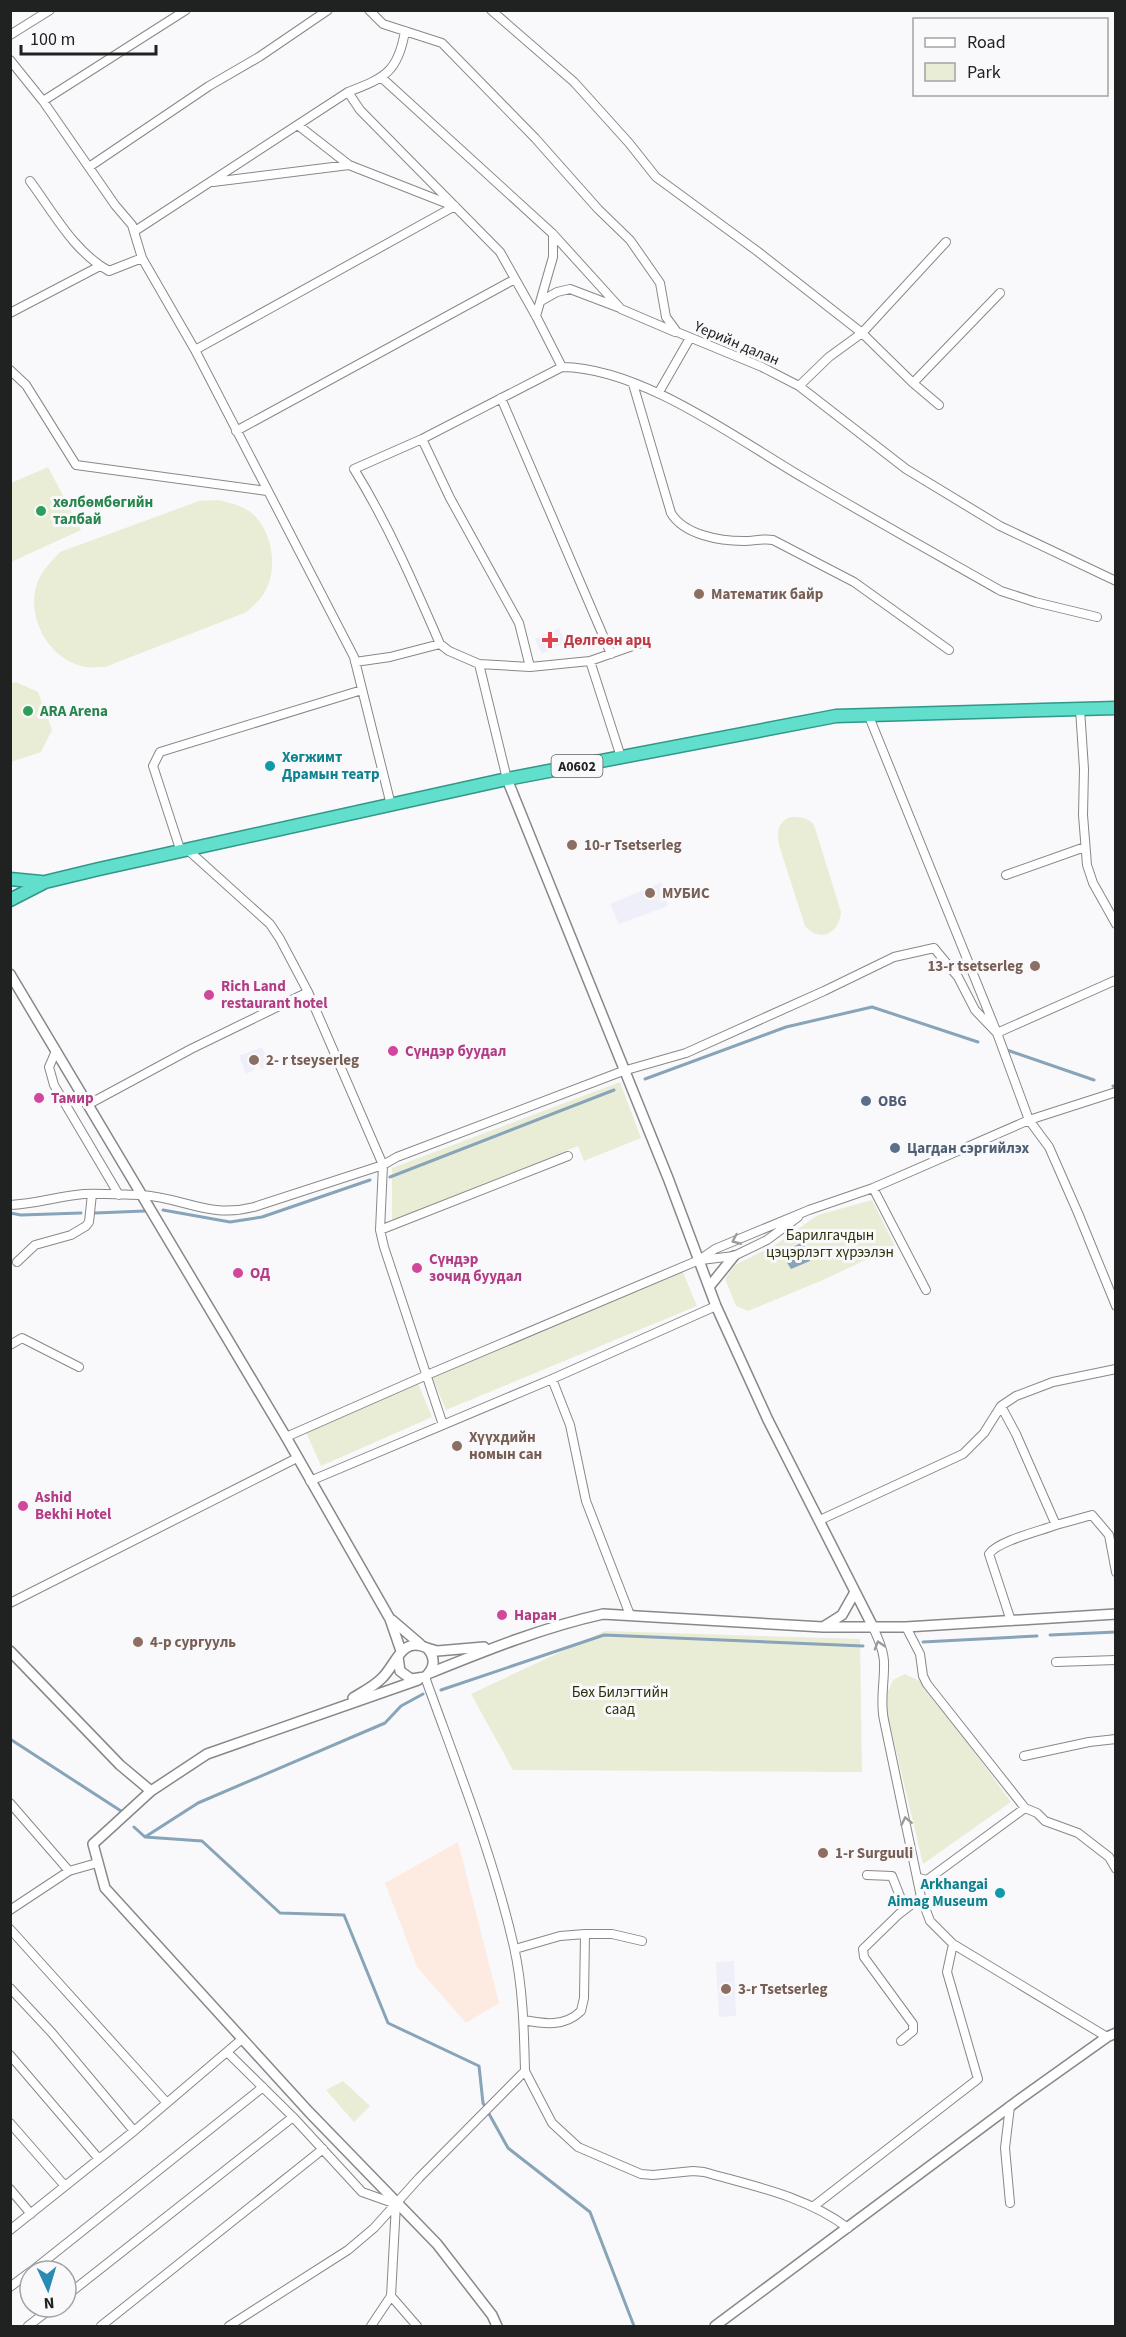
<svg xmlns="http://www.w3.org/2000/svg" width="1126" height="2337" font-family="'Source Sans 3',sans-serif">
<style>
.industrial{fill:#fdebe1}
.built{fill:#eeeff9}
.green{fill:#e9edd6}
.water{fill:#87a4b8}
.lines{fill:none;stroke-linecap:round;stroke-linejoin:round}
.stream{stroke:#87a4b8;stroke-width:3}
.minor-casing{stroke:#88888a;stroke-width:10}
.tertiary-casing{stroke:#88888a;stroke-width:12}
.trunk-casing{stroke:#319788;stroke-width:15}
.minor{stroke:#fff;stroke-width:8}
.tertiary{stroke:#fff;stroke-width:9}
.trunk{stroke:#62decc;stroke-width:12}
.oneway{stroke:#9b9b9b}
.leisure-dot{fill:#2e9e5b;stroke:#f9f9fb;stroke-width:2}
.education-dot{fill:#8d6e63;stroke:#f9f9fb;stroke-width:2}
.health-dot{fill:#e0444e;stroke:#f9f9fb;stroke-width:2}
.culture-dot{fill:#0f9aa8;stroke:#f9f9fb;stroke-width:2}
.hotel-dot{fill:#d1479c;stroke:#f9f9fb;stroke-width:2}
.service-dot{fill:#5c6f8a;stroke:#f9f9fb;stroke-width:2}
.labels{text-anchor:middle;stroke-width:6;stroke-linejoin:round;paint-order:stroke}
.shield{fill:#f9f9fb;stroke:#616262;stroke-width:1.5}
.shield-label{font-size:14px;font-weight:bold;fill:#202121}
.street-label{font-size:15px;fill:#202121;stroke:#f9f9fb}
.leisure-label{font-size:15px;font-weight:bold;fill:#27864d;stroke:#f9f9fb;text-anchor:start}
.education-label{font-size:15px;font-weight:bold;fill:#785e54;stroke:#f9f9fb;text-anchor:start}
.health-label{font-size:15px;font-weight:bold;fill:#be3a42;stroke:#f9f9fb;text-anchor:start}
.culture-label{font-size:15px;font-weight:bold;fill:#0d838f;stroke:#f9f9fb;text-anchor:start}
.hotel-label{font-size:15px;font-weight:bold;fill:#b23c85;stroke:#f9f9fb;text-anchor:start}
.service-label{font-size:15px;font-weight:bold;fill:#4e5e75;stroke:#f9f9fb;text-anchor:start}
.park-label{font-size:15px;fill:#2c3109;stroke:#f9f9fb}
</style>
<rect width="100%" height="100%" fill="#f9f9fb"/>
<!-- industrial -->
<path class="industrial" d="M 458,1842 L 499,2003 L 466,2023 L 417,1967 L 385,1883 Z"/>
<!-- built -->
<path class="built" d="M 559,628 L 565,642 L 542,654 L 535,639 Z
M 662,882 L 668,906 L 619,924 L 610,904 Z
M 262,1047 L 270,1066 L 261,1069 L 258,1063 L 253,1065 L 255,1070 L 246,1074 L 239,1056 Z
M 734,1961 L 736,2016 L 719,2017 L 716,1962 Z"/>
<!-- green -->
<path class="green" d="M 48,467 L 81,530 L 11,562 L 11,483 Z
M 218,500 C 231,503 245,506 255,516 C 274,536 278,572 263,595 C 259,601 252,606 247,612 L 105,667 C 99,667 92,668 86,667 C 49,661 24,616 38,581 C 42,570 52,561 60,552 L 199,501 Z
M 16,682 L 38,692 L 52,730 L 41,752 L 11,762 L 11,684 Z
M 790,817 C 800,817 808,817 814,825 L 841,912 C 839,934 820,943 805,926 L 779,845 C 777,832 777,823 790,817 Z
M 620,1082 L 641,1138 L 584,1161 L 578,1146 L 392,1223 L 392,1168 Z
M 872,1200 L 895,1246 L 823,1280 L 748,1311 L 736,1306 L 725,1279 L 735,1265 L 775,1245 L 818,1215 Z
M 682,1270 L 697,1306 L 446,1410 L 431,1375 Z
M 417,1381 L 432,1417 L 321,1466 L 305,1430 Z
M 605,1631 L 860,1639 L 862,1772 L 513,1770 L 471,1694 Z
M 905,1674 L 930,1686 L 931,1693 L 1011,1802 L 923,1864 L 886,1708 L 882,1705 L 893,1680 Z
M 343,2081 L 370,2106 L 354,2122 L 326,2090 Z"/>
<!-- water -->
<path class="water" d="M 803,1242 L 810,1261 L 791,1269 L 781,1253 Z"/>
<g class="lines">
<!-- stream -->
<path class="stream" d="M 1007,1050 L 1094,1080
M 645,1079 L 786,1027 L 872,1007 L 978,1042
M 1113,1086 L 1116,1087
M 390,1177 L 614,1090
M 163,1210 L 230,1222 L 262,1217 L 370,1180
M 10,1213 L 21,1215 L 81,1213
M 95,1213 L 145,1211
M 1050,1635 L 1116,1632
M 923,1642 L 1037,1636
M 441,1690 L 604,1635 L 863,1646
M 10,1739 L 121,1811
M 134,1827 L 145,1837 L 198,1803 L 385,1723 L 401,1706 L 423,1694
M 145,1837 L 202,1841 L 280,1913 L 344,1915 L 388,2023 L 479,2066 L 483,2103 L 508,2148 L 590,2212 L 634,2326"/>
<defs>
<path id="minor" d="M 369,10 L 383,24 L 442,43 L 535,138 L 598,209 L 630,240 L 660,283 L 666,317 L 677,332 L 762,367 L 799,386 L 906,469 L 1000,526 L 1116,581
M 491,10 L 574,82 L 629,143 L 656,177 L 757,251 L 862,333 L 913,383 L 939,405
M 10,35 L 50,10
M 10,60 L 43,101 L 115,205 L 132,225 L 142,258 L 195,350 L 354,657 L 391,805
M 382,78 L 553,234 L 621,309 L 675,332
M 348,92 L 360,110 L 500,252 L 536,316 L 562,367
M 43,101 L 186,10
M 299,126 L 349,165
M 89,167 L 209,86 L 259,57 L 328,10
M 30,181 C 53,212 74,252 109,271 L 142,258
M 213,182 L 349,165 L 451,205
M 135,231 L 348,92 C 384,78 398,73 405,31
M 541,301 L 557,292 L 570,289 L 620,308
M 10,313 L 100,266
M 536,316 L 553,257 L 553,234
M 195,350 L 455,206
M 10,370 L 26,385 L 76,465 L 267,491
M 913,383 L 1000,293
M 633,384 L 671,513 C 684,535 720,541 744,541 C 755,541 763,538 773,540 L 854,582 L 949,650
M 799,386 L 829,357 L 862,333 L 946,242
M 659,392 L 690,338
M 501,398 L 611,654
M 236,431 L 515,279
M 422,439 L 450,498 L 519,623 L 530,667
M 440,644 C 414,584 388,524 354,469 L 422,439 L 562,367 C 643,368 738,440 807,480 C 871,518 936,554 1001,591 L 1035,602 L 1097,617
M 590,661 L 621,757
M 355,662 L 390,657 L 440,644 L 449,651 L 479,664 L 530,667 L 590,661 L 644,642
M 479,664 L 507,779
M 1080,709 L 1084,769 L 1083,815 L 1087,865 L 1093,883 L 1116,924
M 868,714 L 997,1033 L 1029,1120 L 1049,1147 L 1078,1213 L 1116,1306
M 189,851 L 270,924 L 280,939 L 308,992 L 383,1165 L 380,1230 L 384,1247 L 443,1425
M 181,852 L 153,766 L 160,752 L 362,690
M 1006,875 L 1085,847
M 56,1051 L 49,1067 L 54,1085 L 119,1195
M 89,1104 L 191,1049 L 308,992
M 873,1188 L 926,1290
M 10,1205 C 36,1204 59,1196 84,1194 C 102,1193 122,1195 140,1195 C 183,1197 208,1219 254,1207 L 383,1165 L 397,1157 L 623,1071 L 686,1053 L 824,991 L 894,957 L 934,948 L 958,977 L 975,1010 L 997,1033 L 1116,980
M 380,1230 L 568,1156
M 701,1260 L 734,1256 L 767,1240 L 798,1217
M 17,1262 L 35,1245 L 71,1235 L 86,1226 L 89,1222 L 92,1194
M 10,1345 L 22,1338 L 79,1367
M 552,1379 L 570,1425 L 586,1501 L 630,1615
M 1001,1406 L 1016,1434 L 1056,1525 C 1040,1531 998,1541 989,1554 L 1011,1621
M 286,1437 L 427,1375 L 699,1260 L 715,1249 L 809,1210 L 873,1188 L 1029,1120 L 1116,1092
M 310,1481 L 552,1379 L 716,1306
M 820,1520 L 963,1454 L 984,1433 L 1001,1406 L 1016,1396 L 1053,1382 L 1116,1369
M 1056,1525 L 1092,1515 L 1109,1535 L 1116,1572
M 10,1603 L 297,1458
M 872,1625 C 878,1638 885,1653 884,1667 C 884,1686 880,1702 884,1720 L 921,1897 L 930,1921 L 953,1944 L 1107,2037
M 906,1627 L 920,1654 L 923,1676 L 927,1684 L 1025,1808 L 1037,1813 L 1045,1821 L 1078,1833 L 1109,1857 L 1116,1869
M 1056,1662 L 1116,1660
M 1024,1756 L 1089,1742 L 1116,1739
M 10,1803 L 69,1871
M 867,1875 L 892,1876 L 905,1909
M 919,1878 L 927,1880 L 1025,1808
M 10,1910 L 69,1871 L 97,1863
M 10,1929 L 167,2103
M 515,1949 L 560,1936 L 585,1934
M 10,1988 L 52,2033 L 134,2131
M 524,2020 C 544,2024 565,2027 581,2011 L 584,1998 L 585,1934 L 612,1934 L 642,1941
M 901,2041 L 913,2031 L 913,2024 L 864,1957 L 863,1949 L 899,1914 L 921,1897
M 227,2052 L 293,2117 L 362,2192 L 396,2204
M 10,2055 L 99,2159
M 525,2071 L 552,2123 L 578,2147 L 641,2174 L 653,2175 L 693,2171 L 704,2172 C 753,2186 806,2196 848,2228
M 10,2123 L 65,2186
M 10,2189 L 31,2214
M 1010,2203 L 1005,2148 L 1010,2106
M 814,2206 L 978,2079 L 947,1972 L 953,1944
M 10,2230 L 134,2131 L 242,2039
M 32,2271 L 263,2087
M 10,2287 L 30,2272
M 66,2296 L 293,2117
M 391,2296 L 417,2326
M 28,2326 L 53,2307
M 101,2326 L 323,2149
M 229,2326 L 348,2250 L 374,2228 L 419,2178 L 525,2071 C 524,2030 523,1987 514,1947 C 493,1855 457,1766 425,1677
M 371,2326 L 391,2296 L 396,2204"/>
<path id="tertiary" d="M 507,779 L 668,1178 L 716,1306 L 768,1420 L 872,1625
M 10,974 L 286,1437 L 390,1619 L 401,1651
M 709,1287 L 734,1256
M 392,1620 L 420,1644
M 823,1627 L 842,1615 L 855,1592
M 427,1648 L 437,1651 L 484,1647
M 10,1651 L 120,1765 L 151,1791
M 430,1673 C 487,1650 544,1627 603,1614 L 823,1627 L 906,1627 L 1116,1614
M 418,1680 L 207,1754 L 151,1791 L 93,1844 L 105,1888 L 309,2112 L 437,2244 L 492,2315 L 497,2326
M 353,1698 C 362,1692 373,1687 381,1679 C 396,1666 401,1635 427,1648 C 436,1658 435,1668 425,1677 L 411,1679 L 400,1671 L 398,1657
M 715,2326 L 1020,2099 L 1107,2037 L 1116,2033"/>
<path id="trunk" d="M 10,879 L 41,882
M 10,900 L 45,882 L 99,869 L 507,779 L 836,716 L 1116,708"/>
</defs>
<!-- minor casing -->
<use href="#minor" class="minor-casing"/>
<!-- tertiary casing -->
<use href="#tertiary" class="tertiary-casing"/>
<!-- trunk casing -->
<use href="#trunk" class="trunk-casing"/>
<!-- minor -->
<use href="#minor" class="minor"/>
<!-- tertiary -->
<use href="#tertiary" class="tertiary"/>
<!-- trunk -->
<use href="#trunk" class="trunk"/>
</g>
<!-- one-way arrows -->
<defs><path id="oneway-chevron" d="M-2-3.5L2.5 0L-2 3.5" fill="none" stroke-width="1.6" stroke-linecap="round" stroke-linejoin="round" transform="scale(1.5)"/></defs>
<g class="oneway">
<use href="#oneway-chevron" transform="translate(736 1240) rotate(157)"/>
<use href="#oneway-chevron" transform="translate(879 1645) rotate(-107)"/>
<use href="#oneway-chevron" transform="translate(906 1821) rotate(-102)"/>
</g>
<!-- markers -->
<g class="leisure-dot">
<circle cx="41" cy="511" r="6"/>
<circle cx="28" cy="711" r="6"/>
</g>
<g class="education-dot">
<circle cx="699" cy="594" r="6"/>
<circle cx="572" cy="845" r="6"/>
<circle cx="650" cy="893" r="6"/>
<circle cx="1035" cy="966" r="6"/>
<circle cx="254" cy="1060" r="6"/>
<circle cx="457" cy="1446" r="6"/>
<circle cx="138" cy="1642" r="6"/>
<circle cx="823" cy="1853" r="6"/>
<circle cx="726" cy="1989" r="6"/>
</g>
<path class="health-dot" d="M547 631h6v6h6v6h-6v6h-6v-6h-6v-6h6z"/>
<g class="culture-dot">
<circle cx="270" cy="766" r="6"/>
<circle cx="1000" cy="1893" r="6"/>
</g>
<g class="hotel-dot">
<circle cx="209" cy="995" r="6"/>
<circle cx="393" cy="1051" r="6"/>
<circle cx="39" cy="1098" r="6"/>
<circle cx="417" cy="1268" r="6"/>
<circle cx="238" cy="1273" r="6"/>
<circle cx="23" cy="1506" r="6"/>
<circle cx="502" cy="1615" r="6"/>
</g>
<g class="service-dot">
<circle cx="866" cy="1101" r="6"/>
<circle cx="895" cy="1148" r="6"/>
</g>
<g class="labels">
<!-- shield labels -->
<rect class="shield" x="551.5" y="755" width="51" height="22" rx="4.5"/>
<g class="shield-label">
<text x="577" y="771">A0602</text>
</g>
<!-- street labels -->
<g class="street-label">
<text transform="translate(737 343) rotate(23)" y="5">Үерийн далан</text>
</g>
<!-- leisure labels -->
<g class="leisure-label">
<text x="53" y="507">хөлбөмбөгийн<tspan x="53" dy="17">талбай</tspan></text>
<text x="40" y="716">ARA Arena</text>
</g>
<!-- education labels -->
<g class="education-label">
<text x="711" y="599">Математик байр</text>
<text x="584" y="850">10-r Tsetserleg</text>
<text x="662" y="898">МУБИС</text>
<text x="1023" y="971" text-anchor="end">13-r tsetserleg</text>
<text x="266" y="1065">2- r tseyserleg</text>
<text x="469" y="1442">Хүүхдийн<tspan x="469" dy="17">номын сан</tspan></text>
<text x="150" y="1647">4-р сургууль</text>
<text x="835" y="1858">1-r Surguuli</text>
<text x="738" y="1994">3-r Tsetserleg</text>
</g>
<!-- health labels -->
<g class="health-label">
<text x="564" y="645">Дөлгөөн арц</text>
</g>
<!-- culture labels -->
<g class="culture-label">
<text x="282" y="762">Хөгжимт<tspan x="282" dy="17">Драмын театр</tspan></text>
<text x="988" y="1889" text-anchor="end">Arkhangai<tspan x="988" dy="17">Aimag Museum</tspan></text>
</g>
<!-- hotel labels -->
<g class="hotel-label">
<text x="221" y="991">Rich Land<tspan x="221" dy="17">restaurant hotel</tspan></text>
<text x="405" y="1056">Сүндэр буудал</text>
<text x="51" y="1103">Тамир</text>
<text x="429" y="1264">Сүндэр<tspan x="429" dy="17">зочид буудал</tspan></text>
<text x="250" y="1278">ОД</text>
<text x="35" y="1502">Ashid<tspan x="35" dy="17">Bekhi Hotel</tspan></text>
<text x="514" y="1620">Наран</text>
</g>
<!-- service labels -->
<g class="service-label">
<text x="878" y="1106">OBG</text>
<text x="907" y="1153">Цагдан сэргийлэх</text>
</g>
<!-- park labels -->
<g class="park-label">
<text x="830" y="1240">Барилгачдын<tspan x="830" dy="17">цэцэрлэгт хүрээлэн</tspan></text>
<text x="620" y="1697">Бөх Билэгтийн<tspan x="620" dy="17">саад</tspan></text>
</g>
</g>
<!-- border -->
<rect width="1126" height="2337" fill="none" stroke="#202121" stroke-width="24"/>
<!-- legend -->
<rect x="913" y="18" width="195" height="78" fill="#f9f9fb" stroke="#a2a3a4" stroke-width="1.5"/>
<rect x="925" y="38" width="30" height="9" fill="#ffffff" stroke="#a2a3a4" stroke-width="1.5"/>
<text x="967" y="48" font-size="18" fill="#202121">Road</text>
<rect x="925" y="63" width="30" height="18" fill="#e9edd6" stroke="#a2a3a4" stroke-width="1.5"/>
<text x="967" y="78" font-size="18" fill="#202121">Park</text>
<!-- north arrow -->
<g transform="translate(48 2289) rotate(176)"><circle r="28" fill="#f9f9fb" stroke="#a2a3a4" stroke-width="1.5"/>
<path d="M0-4.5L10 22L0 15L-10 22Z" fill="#278bb4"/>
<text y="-9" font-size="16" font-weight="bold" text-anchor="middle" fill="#202121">N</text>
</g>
<!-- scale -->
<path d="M21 45v9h135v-9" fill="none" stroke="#202121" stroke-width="3"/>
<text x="30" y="45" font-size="18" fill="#202121" stroke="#f9f9fb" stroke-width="4.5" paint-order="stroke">100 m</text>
</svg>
